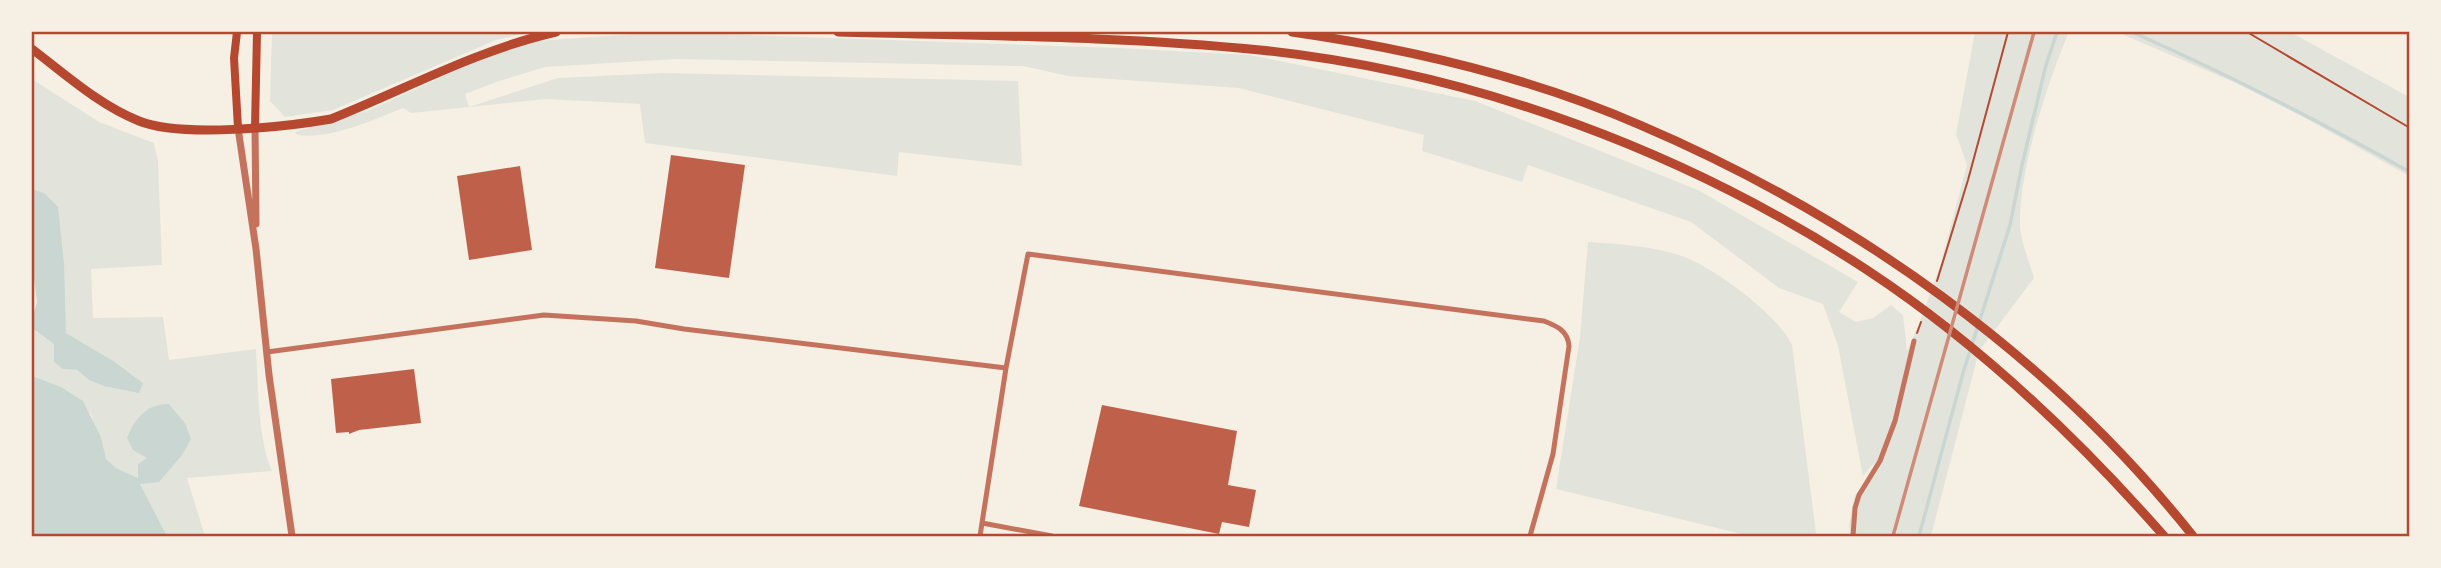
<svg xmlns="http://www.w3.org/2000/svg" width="2441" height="568" font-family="Montserrat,sans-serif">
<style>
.green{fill:#e2e4dc}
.water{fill:#c9d6d2}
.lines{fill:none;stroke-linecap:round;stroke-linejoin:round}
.stream{stroke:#c9d6d2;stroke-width:3.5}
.building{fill:#bf614a}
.path{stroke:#b5482f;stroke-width:2}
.minor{stroke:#c5725c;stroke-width:5}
.tertiary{stroke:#c5725c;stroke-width:7}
.secondary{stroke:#b5482f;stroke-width:8}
.primary{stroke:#b5482f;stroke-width:9}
.rail{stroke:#cf8b77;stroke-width:3.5}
.neatline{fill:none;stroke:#b5482f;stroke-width:2.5}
</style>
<rect width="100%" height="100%" fill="#f6efe4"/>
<!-- green -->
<path class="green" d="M 272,32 L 531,32 L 496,40 L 333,110 L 285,117 L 270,101 Z
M 663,32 L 1119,48 L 1250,55 L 1475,101 L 1698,190 L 1858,282 L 1839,312 L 1856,322 L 1873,318 L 1891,305 L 1903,315 L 1907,351 L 1919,324 L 1940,266 L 1967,165 L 1956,134 L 1975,32 L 2069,32 C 2047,84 2019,169 2020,225 C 2021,242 2029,261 2034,278 L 1979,351 L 1931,536 L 1850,536 L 1849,525 L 1855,495 L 1866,481 L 1876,461 L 1863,476 L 1838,346 L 1823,304 L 1779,288 L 1691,222 L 1528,165 L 1522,182 L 1422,151 L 1424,135 L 1239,88 L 1068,76 L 1023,66 L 676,59 L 545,67 L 499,81 L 465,94 L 469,107 L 558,78 L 663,73 L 1018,81 L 1022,166 L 899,152 L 897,176 L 645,143 L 640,104 L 546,99 L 411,113 L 403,108 C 373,120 329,140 297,135 L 295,132 L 370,110 L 481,59 L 535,41 Z
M 2117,32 L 2290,32 L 2409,97 L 2409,176 L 2309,120 L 2236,83 Z
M 32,79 L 99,122 L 154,143 L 158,161 L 162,265 L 91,269 L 93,318 L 163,317 L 169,360 L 256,349 C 258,383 258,441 272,471 L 187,478 L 205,536 L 167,536 L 140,484 L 185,423 L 169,404 L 143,455 L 148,458 L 139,479 L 116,468 L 106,459 L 91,414 L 32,376 L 32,328 L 54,344 L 63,369 L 77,370 L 89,380 L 74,339 L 66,333 L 64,306 L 44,193 L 32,189 Z
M 1588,242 C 1618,244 1651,246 1679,255 C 1710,264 1780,316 1792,345 L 1816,533 L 1815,536 L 1750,536 L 1556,489 L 1580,337 Z"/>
<!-- water -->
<path class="water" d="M 32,189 L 44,193 L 58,207 L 64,264 L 66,333 L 113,361 L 143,383 L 139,393 L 104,386 L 89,380 L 77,370 L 63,369 L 54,362 L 54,344 L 32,328 L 32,319 L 37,302 L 32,262 Z
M 32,376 L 61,387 L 83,401 L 101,437 L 106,459 L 116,468 L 138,478 L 138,464 L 147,458 L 133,450 L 127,438 C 134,420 147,403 169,404 L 185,423 L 191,439 L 182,455 L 159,482 L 140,484 L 167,536 L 32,536 Z"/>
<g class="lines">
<!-- stream -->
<path class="stream" d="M 2132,32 C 2227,74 2319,121 2410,172
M 1919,536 L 1963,373 L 2010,225 L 2022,165 L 2046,65 L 2057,32"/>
</g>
<!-- building -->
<path class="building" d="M 671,155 L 745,165 L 729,278 L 655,268 Z
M 520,166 L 532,250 L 469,260 L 457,176 Z
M 414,369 L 421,423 L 359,430 L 349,434 L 349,432 L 336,433 L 331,379 Z
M 1102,405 L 1237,431 L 1228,485 L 1256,490 L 1249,527 L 1222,522 L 1219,534 L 1079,506 Z"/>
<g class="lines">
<!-- path -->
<path class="path" d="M 2247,32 L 2410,128
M 1937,281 L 1968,180 L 2008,32
M 1917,333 L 1921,322"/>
<!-- minor -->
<path class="minor" d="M 267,352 L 544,315 L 636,321 L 684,329 L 1006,368
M 982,523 L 1052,536
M 980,536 L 1006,368 L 1028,254 L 1544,321 C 1557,326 1568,331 1569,346 L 1553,454 L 1530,536
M 1853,536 L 1855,508 L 1859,495 L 1880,461 L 1895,421 L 1914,341"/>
<!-- tertiary -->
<path class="tertiary" d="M 255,127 L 256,224
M 238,128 L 256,249 L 269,375 L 292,536"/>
<!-- secondary -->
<path class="secondary" d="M 237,32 L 234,58 L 238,128
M 255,127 L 257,32"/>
<!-- primary -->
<path class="primary" d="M 838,32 C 978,36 1120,36 1260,50 C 1474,72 1687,152 1867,270 C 1978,343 2077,437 2164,536
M 1292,32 C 1411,49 1530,77 1640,125 C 1853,216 2048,354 2193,536
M 32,49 C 65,74 99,105 139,121 C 181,138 285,127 331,119 C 406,89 477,50 556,32"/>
<!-- rail -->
<path class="rail" d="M 1893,536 L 2034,32"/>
</g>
<!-- border -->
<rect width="2441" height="568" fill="none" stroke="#f6efe4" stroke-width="66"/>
<rect x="33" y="33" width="2375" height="502" class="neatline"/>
</svg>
